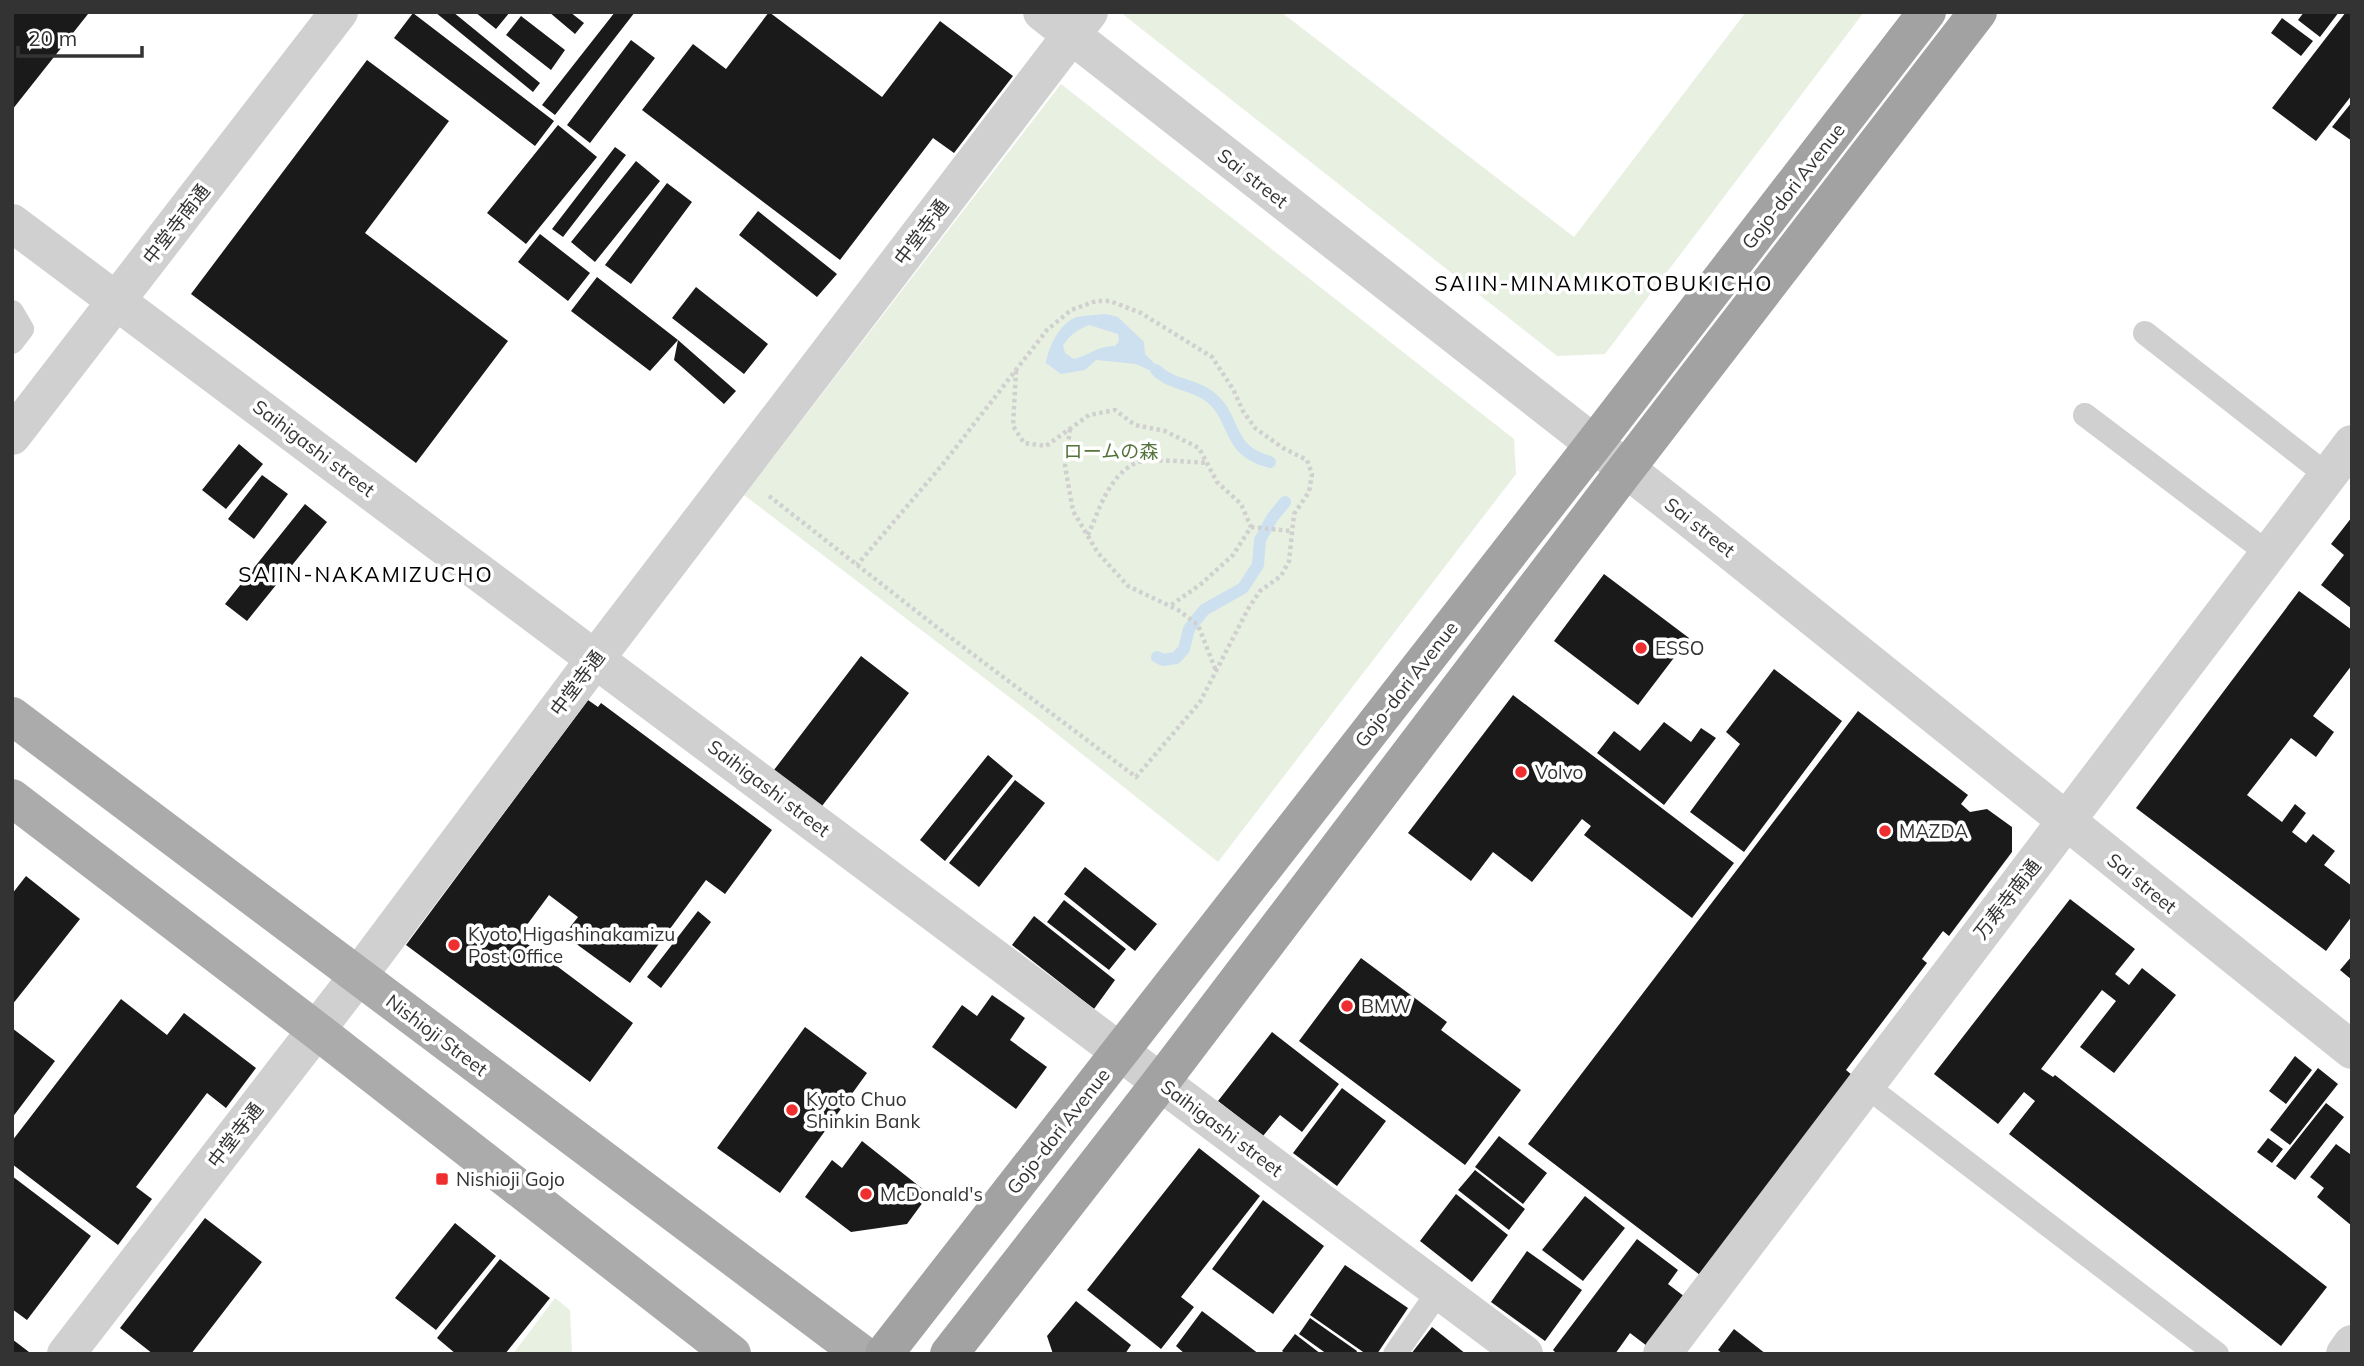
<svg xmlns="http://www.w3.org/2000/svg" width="2364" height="1366" font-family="Mulish,'Noto Sans JP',sans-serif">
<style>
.green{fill:#e8f0e1}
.water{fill:#cde0f0;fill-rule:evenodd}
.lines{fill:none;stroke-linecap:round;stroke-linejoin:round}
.stream{stroke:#cde0f0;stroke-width:12}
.building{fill:#1a1a1a}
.path{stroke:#d0d0d0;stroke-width:4.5;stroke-dasharray:3.5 3.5;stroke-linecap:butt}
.service{stroke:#d0d0d0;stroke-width:24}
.minor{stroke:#d0d0d0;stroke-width:38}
.tertiary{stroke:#d0d0d0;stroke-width:38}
.primary{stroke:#ababab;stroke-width:38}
.trunk{stroke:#a2a2a2;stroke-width:38}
.poi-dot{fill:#ef2f2f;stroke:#fff;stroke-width:2.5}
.labels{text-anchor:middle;stroke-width:7;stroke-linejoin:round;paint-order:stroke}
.street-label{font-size:19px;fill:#333;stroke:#fff}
.park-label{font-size:19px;fill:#52733c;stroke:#fff}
.poi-label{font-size:19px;fill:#333;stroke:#fff;text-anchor:start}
.neighbourhood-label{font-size:21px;letter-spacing:2px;fill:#000;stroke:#fff}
</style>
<rect width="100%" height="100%" fill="#fff"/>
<!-- green -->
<path class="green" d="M 1120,12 L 1281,12 L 1574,237 L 1746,12 L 1864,12 L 1605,354 L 1557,356 Z
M 1061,84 L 1514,439 L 1516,474 L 1218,862 L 1038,719 L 744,495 Z
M 555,1298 L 570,1310 L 572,1354 L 513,1354 Z"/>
<!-- water -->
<path class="water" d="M 1106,314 L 1118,317 L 1144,342 L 1145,354 L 1158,367 L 1153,372 L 1136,364 L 1096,360 L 1085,370 L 1061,374 L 1046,363 C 1048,348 1060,322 1077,317 C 1086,315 1097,315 1106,314 ZM 1089,325 L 1118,334 L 1119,341 L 1115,346 C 1097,346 1090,355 1074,359 L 1065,353 L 1063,345 C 1071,334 1077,330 1089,325 Z"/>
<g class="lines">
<!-- stream -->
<path class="stream" d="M 1156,370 C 1171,385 1193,384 1209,396 C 1238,418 1224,450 1270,462
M 1157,657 L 1163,660 L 1176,658 L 1184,649 L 1189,629 L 1204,610 L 1243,588 L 1258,565 L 1260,540 L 1272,518 L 1285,502"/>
</g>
<!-- building -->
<path class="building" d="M 12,12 L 88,14 L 12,110 Z
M 435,12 L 453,12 L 540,83 L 533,92 Z
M 475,12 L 510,12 L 496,29 Z
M 549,12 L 570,12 L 584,23 L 575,34 Z
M 615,12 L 635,12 L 555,115 L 542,105 Z
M 769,12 L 882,97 L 940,21 L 1013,76 L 954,153 L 933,138 L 840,260 L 642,110 L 693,44 L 726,69 Z
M 2304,12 L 2339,12 L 2320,37 L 2298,20 Z
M 2346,12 L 2352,12 L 2352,95 L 2316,141 L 2272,108 Z
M 413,13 L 554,121 L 535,146 L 394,38 Z
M 521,16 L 565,50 L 551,70 L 506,35 Z
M 2282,18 L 2313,41 L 2301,56 L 2271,33 Z
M 631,40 L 655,58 L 590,143 L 567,125 Z
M 367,60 L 449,121 L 365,233 L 508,341 L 416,463 L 191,294 Z
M 2352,102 L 2352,141 L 2332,127 Z
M 558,125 L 597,157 L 526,244 L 487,213 Z
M 615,147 L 626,155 L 563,237 L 552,229 Z
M 636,161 L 660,181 L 595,262 L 571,242 Z
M 667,183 L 692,202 L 631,284 L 605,265 Z
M 758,211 L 837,274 L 817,297 L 739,235 Z
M 540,234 L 590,273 L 568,301 L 518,262 Z
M 597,277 L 678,340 L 736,391 L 724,404 L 674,360 L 678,340 L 650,371 L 571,311 Z
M 696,287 L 768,344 L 744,374 L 672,318 Z
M 239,444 L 263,464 L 226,509 L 202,490 Z
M 262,475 L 288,494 L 254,539 L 228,519 Z
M 305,504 L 327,522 L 247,621 L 225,604 Z
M 2352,517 L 2352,609 L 2321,585 L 2344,555 L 2331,544 Z
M 1604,574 L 1689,638 L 1638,705 L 1554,641 Z
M 2299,591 L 2352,630 L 2352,665 L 2313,716 L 2334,732 L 2316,757 L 2291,738 L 2247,795 L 2282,822 L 2295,804 L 2306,813 L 2292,832 L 2306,843 L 2313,834 L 2335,851 L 2324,865 L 2352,886 L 2352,916 L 2326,951 L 2136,808 Z
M 861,656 L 909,693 L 822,806 L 774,770 Z
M 1774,669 L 1842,721 L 1744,852 L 1690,812 L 1740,744 L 1726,732 Z
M 1513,695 L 1734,863 L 1692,918 L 1584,835 L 1591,826 L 1582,819 L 1532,882 L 1493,852 L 1471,881 L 1408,833 Z
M 588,700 L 598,707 L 601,703 L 772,830 L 725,894 L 706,880 L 630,983 L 564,935 L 578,917 L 549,895 L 518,937 L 633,1023 L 590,1082 L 406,945 Z
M 1858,711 L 1968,795 L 1961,804 L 1970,812 L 1987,809 L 2012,827 L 2012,852 L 1949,936 L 1943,931 L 1922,959 L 1927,963 L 1846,1070 L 1852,1075 L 1700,1275 L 1528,1144 Z
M 1664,722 L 1691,742 L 1701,728 L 1716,738 L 1664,805 L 1597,753 L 1614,731 L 1640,751 Z
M 988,755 L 1013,776 L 945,861 L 920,840 Z
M 1015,780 L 1045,803 L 979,887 L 949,863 Z
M 1085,867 L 1157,924 L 1135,951 L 1064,894 Z
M 26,876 L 80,919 L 12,1005 L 12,894 Z
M 2070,899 L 2135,949 L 2115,974 L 2129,985 L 2142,968 L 2176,995 L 2114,1073 L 2080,1047 L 2116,1001 L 2102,990 L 2041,1069 L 2053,1077 L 2055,1075 L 2327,1287 L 2281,1346 L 2009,1134 L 2035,1101 L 2024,1092 L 1998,1124 L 1934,1074 Z
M 1064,900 L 1126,949 L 1109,970 L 1047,922 Z
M 698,911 L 711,922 L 661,988 L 647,977 Z
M 1034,916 L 1115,980 L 1094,1009 L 1012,945 Z
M 2352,956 L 2352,980 L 2340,970 Z
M 1361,958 L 1447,1022 L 1441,1030 L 1521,1090 L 1465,1165 L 1299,1041 Z
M 992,995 L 1025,1018 L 1010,1040 L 1047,1067 L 1016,1109 L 932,1047 L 962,1005 L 977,1016 Z
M 121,999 L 167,1035 L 184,1013 L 256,1068 L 226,1108 L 207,1093 L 136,1187 L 152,1199 L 118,1245 L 12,1164 L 12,1141 Z
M 805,1027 L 867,1073 L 780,1193 L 717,1148 Z
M 12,1028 L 55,1061 L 12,1118 Z
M 1272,1032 L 1339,1084 L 1302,1132 L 1280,1115 L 1263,1136 L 1218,1101 Z
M 2295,1056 L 2312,1070 L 2286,1104 L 2269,1091 Z
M 2318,1068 L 2338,1084 L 2290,1145 L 2270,1130 Z
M 1342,1088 L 1386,1121 L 1337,1186 L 1293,1153 Z
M 2326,1103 L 2344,1117 L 2295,1180 L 2276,1166 Z
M 1499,1136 L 1547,1173 L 1523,1204 L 1475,1167 Z
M 2268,1138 L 2283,1149 L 2272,1163 L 2257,1152 Z
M 862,1141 L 929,1194 L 907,1224 L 851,1232 L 805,1197 L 832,1160 L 842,1168 Z
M 2336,1144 L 2350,1154 L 2352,1152 L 2352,1226 L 2317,1197 L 2324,1188 L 2310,1177 Z
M 1199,1148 L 1260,1196 L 1181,1297 L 1194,1307 L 1161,1349 L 1087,1290 Z
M 1475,1170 L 1525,1209 L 1509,1230 L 1458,1190 Z
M 12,1176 L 91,1236 L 27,1320 L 12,1309 Z
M 1456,1194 L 1508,1235 L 1472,1282 L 1420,1241 Z
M 1585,1196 L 1625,1228 L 1583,1281 L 1542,1250 Z
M 1263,1200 L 1324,1246 L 1273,1314 L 1212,1269 Z
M 205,1218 L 262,1262 L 191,1354 L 153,1354 L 120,1328 Z
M 455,1223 L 496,1256 L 436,1330 L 395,1298 Z
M 1637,1239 L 1678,1270 L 1668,1284 L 1685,1297 L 1647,1346 L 1630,1333 L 1615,1354 L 1557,1354 L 1553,1350 Z
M 1527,1251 L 1582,1290 L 1545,1341 L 1491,1302 Z
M 500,1259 L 550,1298 L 505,1354 L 456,1354 L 437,1338 Z
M 1345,1265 L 1408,1308 L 1377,1354 L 1366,1354 L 1310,1315 Z
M 1076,1301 L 1131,1345 L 1125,1354 L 1053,1354 L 1047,1336 Z
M 1202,1311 L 1259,1354 L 1185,1354 L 1176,1346 Z
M 1310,1318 L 1357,1351 L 1356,1354 L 1327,1354 L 1299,1334 Z
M 1432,1327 L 1466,1354 L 1411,1354 Z
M 1734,1329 L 1766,1354 L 1723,1354 L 1718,1350 Z
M 1295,1334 L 1321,1354 L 1286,1354 L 1282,1351 Z
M 12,1339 L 29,1352 L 28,1354 L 12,1354 Z"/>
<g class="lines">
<!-- path -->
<path class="path" d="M 1016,371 L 1013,426 L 1024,443 L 1046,446 L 1089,415 L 1115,410 L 1135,425 L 1165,431 L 1199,448 L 1217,482 L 1241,504 L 1251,527 L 1233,555 L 1201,584 L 1170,606
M 1070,429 L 1065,466 L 1073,511 L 1098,553 L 1128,586 L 1178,610 L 1198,625 L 1216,671
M 769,496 L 934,625 L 1136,777 L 1200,702 L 1248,609 L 1260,591 L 1281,576 L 1289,561 L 1294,514 L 1309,492 L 1312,474 L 1307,460 L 1283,448 L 1255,428 L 1243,411 L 1233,389 L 1212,357 L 1141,313 L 1110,301 L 1096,301 L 1071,310 L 1047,330 L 943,464 L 857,565
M 1251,527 L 1291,531
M 1088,535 C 1099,510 1109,475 1136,463 C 1148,458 1191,462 1207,463"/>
<!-- service -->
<path class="service" d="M 12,312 L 22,329 L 12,342
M 2145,333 L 2328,476
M 2085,415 L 2269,554
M 1865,1085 L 2217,1354
M 1395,1354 L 1439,1291"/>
<!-- minor -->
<path class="minor" d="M 12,223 L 1524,1354
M 12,436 L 339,12
M 66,1354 L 358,976 L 596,658 L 1089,12
M 1662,1354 L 2352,444
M 2345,1354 L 2352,1344"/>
<!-- tertiary -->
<path class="tertiary" d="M 1042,12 L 1694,522 L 2352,1050"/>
<!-- primary -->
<path class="primary" d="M 12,716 L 862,1354
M 12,798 L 316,1030 L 732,1354"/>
<!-- trunk -->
<path class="trunk" d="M 884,1354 L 1594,444 L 1927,12
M 949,1354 L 1160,1083 L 1626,469 L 1978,12"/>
</g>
<!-- markers -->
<g class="poi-dot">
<circle cx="1641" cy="648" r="7"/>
<circle cx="1521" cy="772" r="7"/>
<circle cx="1885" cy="831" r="7"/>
<circle cx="454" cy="945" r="7"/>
<circle cx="1347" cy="1006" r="7"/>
<circle cx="792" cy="1110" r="7"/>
<rect x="435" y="1172" width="14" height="14" rx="3.5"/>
<circle cx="866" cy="1194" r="7"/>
</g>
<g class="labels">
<!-- street labels -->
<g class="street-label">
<text transform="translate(1253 178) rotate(38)" y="7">Sai street</text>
<text transform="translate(1793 186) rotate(-52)" y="7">Gojo-dori Avenue</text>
<text transform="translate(176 224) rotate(-52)" y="7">中堂寺南通</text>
<text transform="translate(921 232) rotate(-53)" y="7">中堂寺通</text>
<text transform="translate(314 448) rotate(37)" y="7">Saihigashi street</text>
<text transform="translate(1700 527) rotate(38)" y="7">Sai street</text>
<text transform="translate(577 683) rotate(-53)" y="7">中堂寺通</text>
<text transform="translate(1406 684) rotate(-52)" y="7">Gojo-dori Avenue</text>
<text transform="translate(769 788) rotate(37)" y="7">Saihigashi street</text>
<text transform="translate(2142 883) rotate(39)" y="7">Sai street</text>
<text transform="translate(2007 899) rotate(-52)" y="7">万寿寺南通</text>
<text transform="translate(437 1035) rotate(37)" y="7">Nishioji Street</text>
<text transform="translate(1222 1128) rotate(37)" y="7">Saihigashi street</text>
<text transform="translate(1058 1131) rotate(-52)" y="7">Gojo-dori Avenue</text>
<text transform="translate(235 1135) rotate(-52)" y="7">中堂寺通</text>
</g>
<!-- park labels -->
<g class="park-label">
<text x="1111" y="458">ロームの森</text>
</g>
<!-- poi labels -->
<g class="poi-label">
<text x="1655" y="655">ESSO</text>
<text x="1535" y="779">Volvo</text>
<text x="1899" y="838">MAZDA</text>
<text x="468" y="941">Kyoto Higashinakamizu<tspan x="468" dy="22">Post Office</tspan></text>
<text x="1361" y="1013">BMW</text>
<text x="806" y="1106">Kyoto Chuo<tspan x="806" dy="22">Shinkin Bank</tspan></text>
<text x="456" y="1186">Nishioji Gojo</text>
<text x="880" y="1201">McDonald's</text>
</g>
<!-- neighbourhood labels -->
<g class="neighbourhood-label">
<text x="1604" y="291">SAIIN-MINAMIKOTOBUKICHO</text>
<text x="366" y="582">SAIIN-NAKAMIZUCHO</text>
</g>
</g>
<!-- border -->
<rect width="2364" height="1366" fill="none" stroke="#333333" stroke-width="28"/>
<!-- scale -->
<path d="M18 46v10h124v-10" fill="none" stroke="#333333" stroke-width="3.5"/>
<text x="28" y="46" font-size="21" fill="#333333" stroke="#ffffff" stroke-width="5" paint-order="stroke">20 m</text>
</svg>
